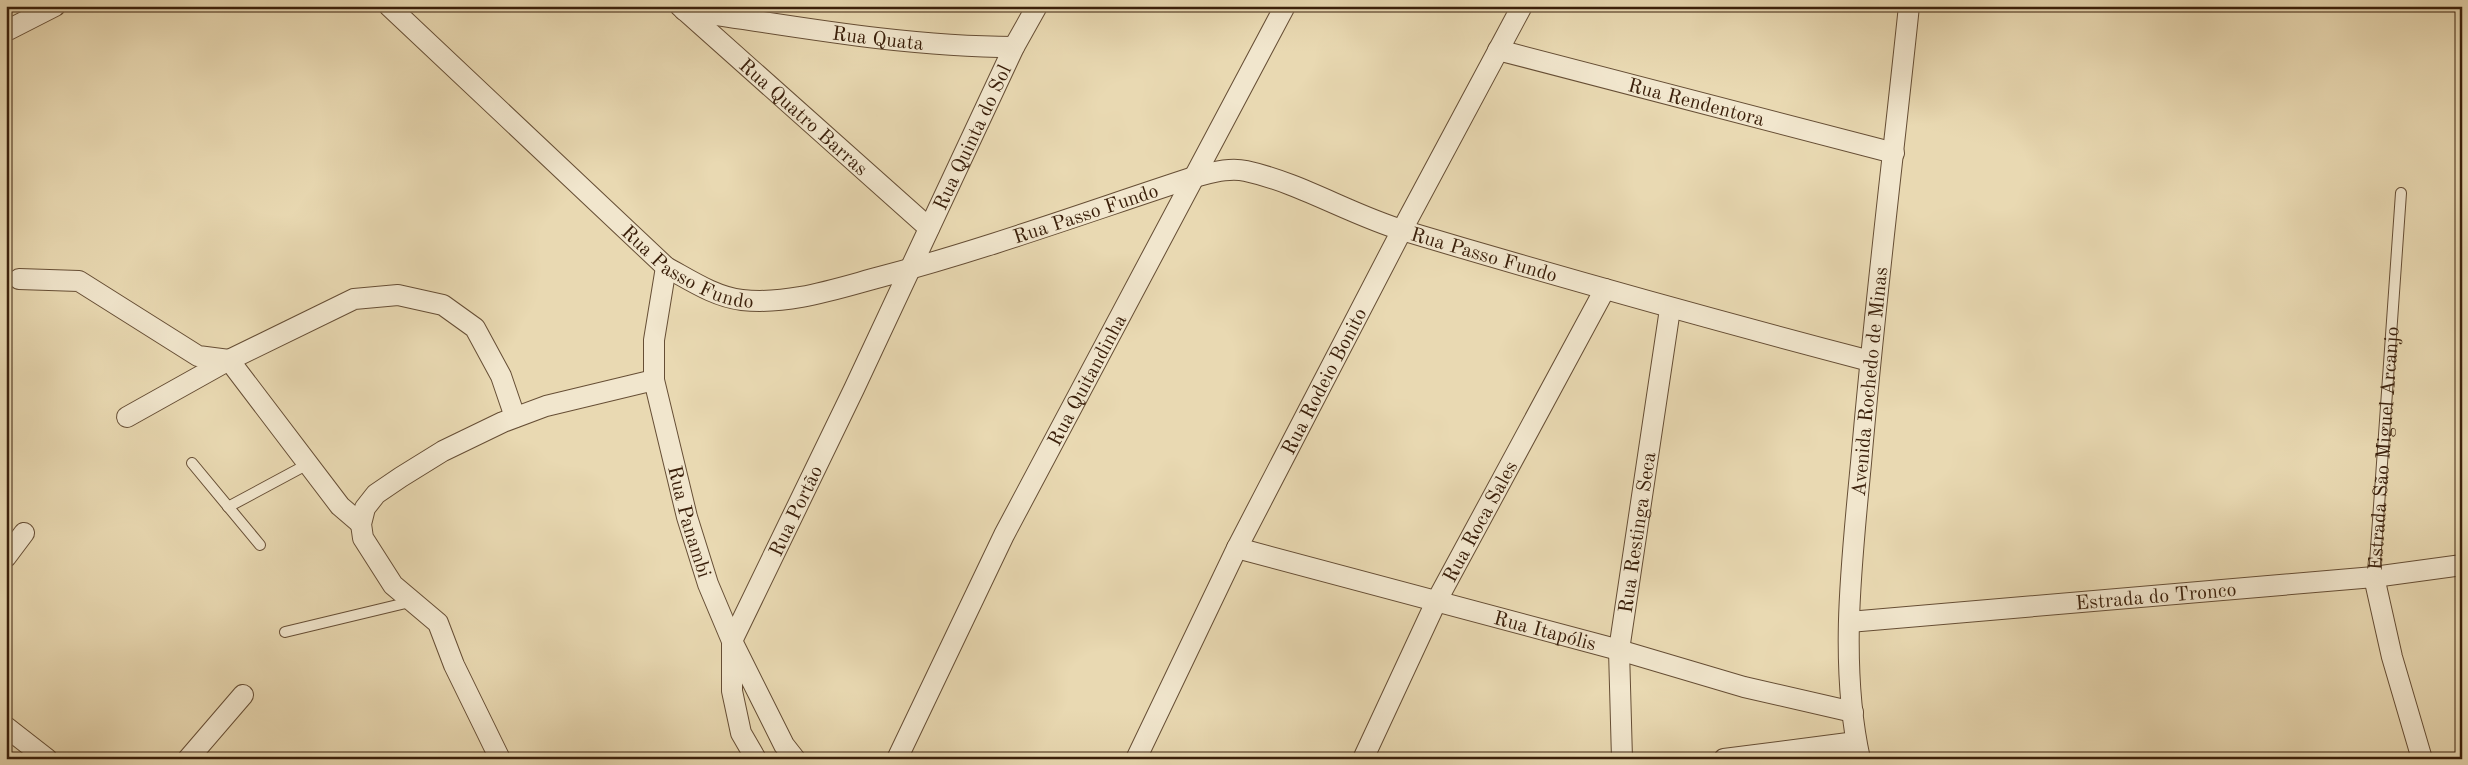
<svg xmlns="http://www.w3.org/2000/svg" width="2468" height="765" font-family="'Old Standard TT',serif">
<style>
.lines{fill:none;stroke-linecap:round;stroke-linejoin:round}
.service-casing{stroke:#664e35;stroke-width:12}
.minor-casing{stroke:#664e35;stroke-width:22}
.service{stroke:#f1e6cd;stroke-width:10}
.minor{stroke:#f1e6cd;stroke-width:20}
.labels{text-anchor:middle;stroke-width:4;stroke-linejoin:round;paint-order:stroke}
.street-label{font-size:20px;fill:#3b200b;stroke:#f1e6cd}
</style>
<rect width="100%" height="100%" fill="#e9d9b2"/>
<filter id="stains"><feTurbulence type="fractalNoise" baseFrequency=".004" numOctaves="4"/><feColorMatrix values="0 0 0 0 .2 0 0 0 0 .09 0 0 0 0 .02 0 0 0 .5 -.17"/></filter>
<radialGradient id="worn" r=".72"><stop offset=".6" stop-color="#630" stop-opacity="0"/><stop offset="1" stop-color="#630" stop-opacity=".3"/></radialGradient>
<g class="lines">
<defs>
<g id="service">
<path d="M 192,463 L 260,545"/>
<path d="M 228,507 L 308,464"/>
<path id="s1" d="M 2374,577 L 2401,193"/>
<path d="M 285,632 L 410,602"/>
</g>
<g id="minor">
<path id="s2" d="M 389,6 L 666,267 C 690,280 715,297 742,300 C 789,305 835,289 880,277 C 986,249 1090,211 1194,177 C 1211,173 1229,167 1246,171 C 1301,183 1351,215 1405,231 C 1559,277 1714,320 1870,361"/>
<path id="s3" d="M 680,6 L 929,228"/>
<path id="s4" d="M 684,10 C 793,26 904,47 1014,47"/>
<path d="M 6,31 L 55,6"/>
<path id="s5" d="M 1498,50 L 1894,153"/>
<path id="s6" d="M 666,267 L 654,340 L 654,380 L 687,517 L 708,584 L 732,641 L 784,745 L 795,759"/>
<path d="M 19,279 L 79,281 L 198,356 L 229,360 L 127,417"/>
<path d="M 361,524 L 340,506 L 229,360 L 354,299 L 398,295 L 443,305 L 475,328 L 501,376 L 515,417"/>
<path id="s7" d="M 1237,548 L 1619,650 L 1744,687 L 1853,712"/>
<path d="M 6,557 L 24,533"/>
<path d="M 2374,577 L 2392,657 L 2422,759"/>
<path id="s8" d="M 1849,622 L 2374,577 L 2462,565"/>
<path d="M 6,727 L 47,759"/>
<path d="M 188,759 L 243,695"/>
<path d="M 500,759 L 454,665 L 438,623 L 393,585 L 363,538 L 361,524 L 365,508 L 376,494 L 401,477 L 443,451 L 503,422 L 546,406 L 654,380"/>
<path id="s9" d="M 756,759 L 741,733 L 732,691 L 732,641 L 854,389 L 1014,47 L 1037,6"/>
<path id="s10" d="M 897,759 L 1004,535 L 1285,6"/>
<path id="s11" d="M 1136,759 L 1237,548 L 1402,230 L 1522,6"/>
<path id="s12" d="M 1363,759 L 1436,602 L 1605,289"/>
<path id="s13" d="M 1622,759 L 1619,650 L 1670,309"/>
<path d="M 1724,759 L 1856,742"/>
<path id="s14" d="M 1860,759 C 1839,664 1852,559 1861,463 C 1874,311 1893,159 1909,6"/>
</g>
</defs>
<!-- service casing -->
<use href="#service" class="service-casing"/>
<!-- minor casing -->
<use href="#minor" class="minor-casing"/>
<!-- service -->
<use href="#service" class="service"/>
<!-- minor -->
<use href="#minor" class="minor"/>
</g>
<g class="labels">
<!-- street labels -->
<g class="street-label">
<text dy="7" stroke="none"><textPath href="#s4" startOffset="196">Rua Quata</textPath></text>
<text dy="7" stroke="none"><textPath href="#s5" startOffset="205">Rua Rendentora</textPath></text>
<text dy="7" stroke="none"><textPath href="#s3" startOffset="166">Rua Quatro Barras</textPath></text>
<text dy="7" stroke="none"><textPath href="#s9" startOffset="681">Rua Quinta do Sol</textPath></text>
<text dy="7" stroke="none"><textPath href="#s2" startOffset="820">Rua Passo Fundo</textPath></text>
<text dy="7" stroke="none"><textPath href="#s2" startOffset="1240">Rua Passo Fundo</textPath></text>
<text dy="7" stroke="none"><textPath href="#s2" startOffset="400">Rua Passo Fundo</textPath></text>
<text dy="7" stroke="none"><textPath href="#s10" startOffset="424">Rua Quitandinha</textPath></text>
<text dy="7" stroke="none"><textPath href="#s11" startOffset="422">Rua Rodeio Bonito</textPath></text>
<text dy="7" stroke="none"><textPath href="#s14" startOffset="379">Avenida Rochedo de Minas</textPath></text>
<text dy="7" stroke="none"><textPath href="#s1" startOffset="129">Estrada São Miguel Arcanjo</textPath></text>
<text dy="7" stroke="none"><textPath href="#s9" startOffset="268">Rua Portão</textPath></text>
<text dy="7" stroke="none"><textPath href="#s6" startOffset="260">Rua Panambi</textPath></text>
<text dy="7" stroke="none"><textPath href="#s12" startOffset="265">Rua Roca Sales</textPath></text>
<text dy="7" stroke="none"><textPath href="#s13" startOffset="228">Rua Restinga Seca</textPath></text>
<text dy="7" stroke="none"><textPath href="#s8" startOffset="308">Estrada do Tronco</textPath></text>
<text dy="7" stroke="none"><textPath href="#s7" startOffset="319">Rua Itapólis</textPath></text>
</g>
</g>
<!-- margin -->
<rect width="2468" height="765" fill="none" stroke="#e9d9b2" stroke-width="25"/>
<rect x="8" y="8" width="2453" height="750" fill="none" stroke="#3b200b" stroke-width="2.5"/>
<rect x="12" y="12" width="2443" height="740" fill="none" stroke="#3b200b"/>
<rect width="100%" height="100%" filter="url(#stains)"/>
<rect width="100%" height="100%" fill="url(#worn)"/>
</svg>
